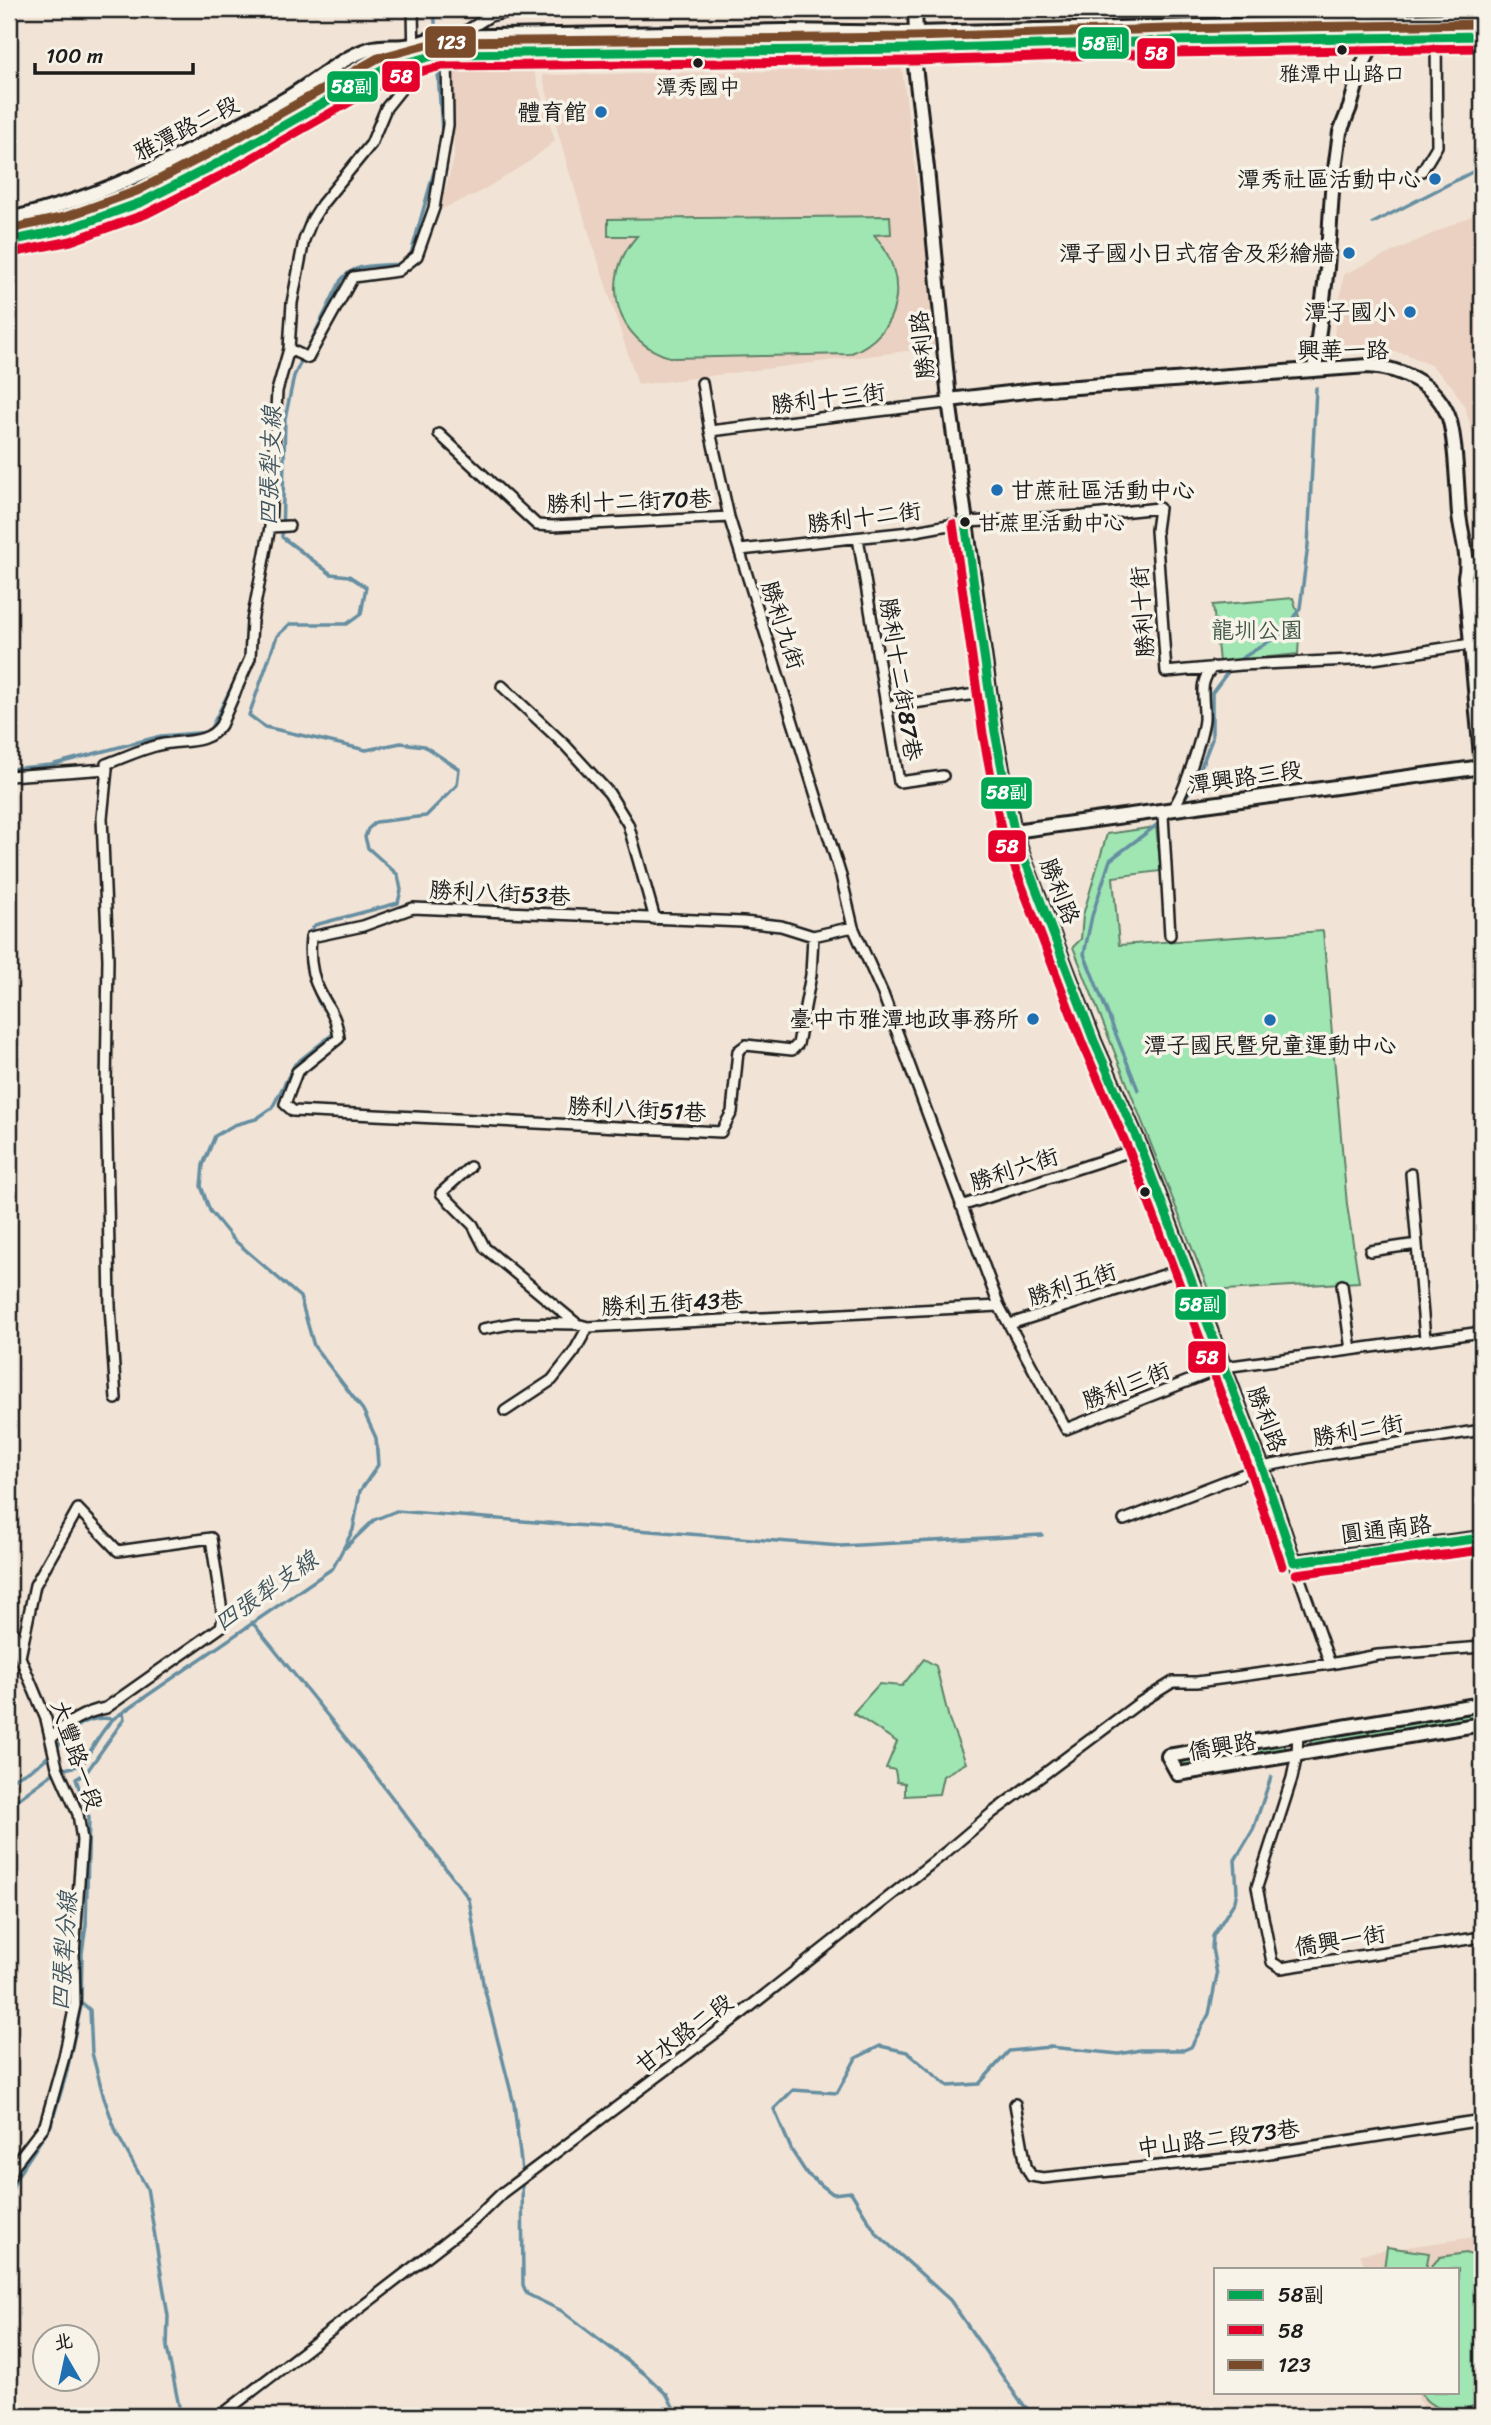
<svg xmlns="http://www.w3.org/2000/svg" width="1491" height="2425" font-family="Sriracha,'LXGW WenKai TC',sans-serif">
<style>
.built{fill:#ead1c1}
.green{fill:#9fe6b3;stroke:#5e8168;stroke-width:2}
.lines{fill:none;stroke-linecap:round;stroke-linejoin:round}
.stream{stroke:#668ea1;stroke-width:3.5}
.street-casing{stroke:#1c1c1c;stroke-width:14}
.secondary-casing{stroke:#1c1c1c;stroke-width:18}
.street{stroke:#f7f3e8;stroke-width:9}
.secondary{stroke:#f7f3e8;stroke-width:12}
.bus-1-casing{stroke:#f7f3e8;stroke-width:14}
.bus-2-casing{stroke:#f7f3e8;stroke-width:14}
.bus-3-casing{stroke:#f7f3e8;stroke-width:14}
.bus-1{stroke:#00a651;stroke-width:9}
.bus-2{stroke:#e4002b;stroke-width:9}
.bus-3{stroke:#7a4b2a;stroke-width:9}
.bus-dot{fill:#1c1c1c;stroke:#f7f3e8;stroke-width:2.5}
.poi-dot{fill:#1f6fb2;stroke:#f7f3e8;stroke-width:2.5}
.labels{text-anchor:middle;stroke-width:7;stroke-linejoin:round;paint-order:stroke}
.bus-label{font-size:21px;fill:#1c1c1c;stroke:#f7f3e8}
.poi-label{font-size:23px;fill:#1c1c1c;stroke:#f7f3e8;text-anchor:end}
.street-label{font-size:23px;fill:#1c1c1c;stroke:#f7f3e8}
.park-label{font-size:23px;fill:#435949;stroke:#f7f3e8}
.water-label{font-size:24px;font-style:italic;fill:#41555f;stroke:#f7f3e8}
.line-badge{stroke:#f7f3e8;stroke-width:2.5}
.badge-label{font-size:19px;text-anchor:middle;font-weight:bold;fill:#fff}
</style>
<rect width="100%" height="100%" fill="#f1e4d6"/>
<filter id="ink" filterUnits="userSpaceOnUse"><feTurbulence type="fractalNoise" baseFrequency=".0143" numOctaves="2"/><feDisplacementMap in="SourceGraphic" scale="14" xChannelSelector="R" yChannelSelector="G"/><feConvolveMatrix kernelMatrix="1 2 1 2 8 2 1 2 1" color-interpolation-filters="sRGB"/></filter>
<g filter="url(#ink)">
<!-- built -->
<path class="built" d="M 932,9 L 964,9 L 964,15 L 940,19 Z
M 532,66 L 555,141 L 530,161 L 478,193 L 440,210 L 454,158 L 452,68 Z
M 902,69 L 939,347 L 638,385 L 569,171 L 542,75 Z
M 1482,211 L 1482,484 L 1474,439 L 1465,407 L 1452,386 L 1432,366 L 1406,354 L 1376,349 L 1331,352 L 1344,274 Z
M 1482,2236 L 1482,2416 L 1426,2416 L 1416,2392 L 1458,2392 L 1458,2269 L 1366,2269 L 1360,2254 Z"/>
<!-- green -->
<path class="green" d="M 890,216 L 891,234 L 874,235 C 910,275 903,334 849,354 L 673,358 C 615,343 598,279 637,236 L 608,236 L 608,219 Z
M 1293,598 L 1300,620 L 1298,654 L 1219,662 L 1213,605 Z
M 1156,827 L 1161,871 L 1113,877 L 1119,945 L 1323,931 L 1347,1205 L 1359,1282 L 1209,1291 L 1073,947 L 1081,939 L 1083,915 L 1107,834 Z
M 924,1659 L 936,1666 L 949,1719 L 966,1763 L 943,1776 L 939,1794 L 905,1796 L 905,1783 L 897,1782 L 895,1770 L 886,1768 L 897,1742 L 853,1713 L 879,1684 L 902,1686 Z
M 1482,1712 L 1482,1718 L 1312,1745 L 1310,1743 L 1313,1739 Z
M 1284,1744 L 1286,1750 L 1281,1751 L 1186,1767 L 1183,1764 L 1184,1760 L 1190,1759 Z
M 1387,2247 L 1429,2253 L 1426,2269 L 1384,2269 Z
M 1466,2253 L 1482,2258 L 1482,2416 L 1476,2416 L 1476,2405 C 1457,2413 1432,2413 1420,2392 L 1458,2392 L 1458,2269 L 1429,2269 L 1440,2257 Z"/>
<g class="lines">
<!-- stream -->
<path class="stream" d="M 434,9 L 436,35
M 436,42 L 442,132
M 1373,223 L 1482,167
M 1236,662 L 1284,632 L 1300,608 L 1308,545 L 1316,388
M 9,769 L 51,765 L 161,736 L 209,732 L 232,686
M 1182,800 L 1193,788 L 1212,739 L 1212,693 L 1231,668
M 307,960 C 304,945 305,937 315,925 L 398,903 L 401,890 L 398,875 L 368,848 L 365,837 L 368,829 L 376,822 L 426,816 L 457,785 L 459,769 L 424,746 L 401,743 L 366,750 L 265,727 L 249,715 L 277,636 L 290,624 L 347,624 L 361,614 L 366,587 L 349,576 L 331,574 L 282,537 L 285,419 L 294,376 L 341,280 C 355,262 381,266 402,264 L 411,254 L 440,150
M 315,991 L 318,1001 L 332,1021
M 1138,1090 L 1084,954 L 1092,916 L 1110,860 L 1162,821
M 345,1548 L 374,1520 L 396,1511 L 841,1546 L 1042,1535
M 252,1622 L 369,1767 L 469,1899 L 483,1983 L 514,2104 L 522,2171 L 523,2285 L 527,2294 L 562,2311 L 645,2374 L 667,2395 L 678,2416
M 9,1781 C 18,1776 29,1771 38,1765 C 65,1746 72,1713 113,1719
M 9,1806 L 56,1771 L 82,1765 C 92,1749 99,1733 113,1719 L 333,1568 L 353,1530 L 360,1491 L 378,1465 L 376,1438 L 363,1410 L 314,1346 L 300,1297 L 233,1239 L 210,1211 L 201,1186 L 203,1165 L 215,1136 L 234,1125 L 256,1119 L 272,1108 L 295,1064 L 334,1033 L 333,1029
M 81,2002 L 90,2010 L 92,2053 L 104,2098 L 117,2134 L 147,2188 L 168,2316 L 167,2348 L 181,2416
M 9,2197 L 18,2175 L 51,2125 L 66,2075 L 81,2006 L 82,1953 L 86,1925 L 89,1817 L 76,1779 L 86,1773 L 124,1719 L 123,1712
M 1034,2416 L 1019,2400 L 950,2300 L 876,2233 L 851,2192 L 833,2194 L 807,2174 L 792,2151 L 774,2109 L 793,2090 L 837,2093 L 856,2058 L 880,2046 L 907,2052 L 948,2086 L 979,2084 L 1009,2051 L 1050,2047 L 1119,2054 L 1140,2050 L 1184,2050 L 1191,2047 L 1209,2014 L 1217,1975 L 1212,1948 L 1213,1936 L 1235,1901 L 1237,1891 L 1235,1860 L 1253,1830 L 1271,1777"/>
<defs>
<path id="street" d="M 1370,9 L 1368,20 L 1376,38
M 460,35 L 490,16 L 525,9
M 1466,37 L 1482,46
M 1422,171 L 1437,146 L 1436,36
M 289,349 L 308,358 L 353,277 L 398,271 L 417,256 L 434,208 L 448,125 L 447,54
M 702,383 L 710,431 L 729,517 L 841,876 L 853,927 L 883,994 L 999,1306 L 1066,1429 L 1224,1367 L 1482,1332
M 710,431 L 946,403 L 949,400
M 439,434 L 537,525 L 553,526 L 729,517
M 270,527 L 289,526
M 858,538 L 899,782 L 943,776
M 740,550 L 910,532 L 965,522 L 1083,516 L 1159,508 L 1156,530 L 1166,672 L 1241,665 L 1373,659 L 1471,644
M 1468,566 L 1482,558
M 502,686 L 565,745 L 609,793 L 628,824 L 655,919
M 886,707 L 990,692
M 107,769 L 102,818 L 108,959 L 106,1087 L 110,1306 L 116,1399
M 9,776 L 107,769 L 106,764 C 123,758 141,749 159,745 C 181,739 207,746 221,725 L 250,658 L 252,621 L 270,527 L 277,391 L 289,349 L 292,303 L 304,240 L 312,220 L 322,204 L 371,144 L 386,108 L 410,78 L 414,61 L 413,9
M 1170,935 L 1163,815 C 1166,813 1169,811 1172,809 C 1184,796 1202,737 1204,720 C 1205,699 1197,683 1213,667
M 813,936 L 811,975 L 798,1044 L 792,1050 L 746,1045 L 738,1051 L 732,1112 L 721,1132 L 293,1111 L 285,1104 L 297,1072 L 339,1038 C 336,1015 330,1011 320,992 C 311,975 309,956 311,937 L 363,926 L 413,908 L 743,922 L 781,926 L 813,936 L 853,927
M 470,1167 L 441,1193 L 473,1225 L 485,1248 L 577,1324 L 588,1327 L 999,1306
M 1411,1174 L 1425,1339
M 961,1206 L 1141,1148
M 1370,1251 L 1417,1244
M 1342,1285 L 1351,1350
M 1010,1324 L 1186,1268
M 483,1329 L 515,1323 L 577,1324
M 505,1411 L 552,1380 L 574,1352 L 588,1327
M 1124,1520 L 1262,1467 L 1322,1455 L 1482,1430
M 1294,1562 L 1330,1664
M 9,1629 L 15,1635 L 20,1657 L 46,1719 L 57,1767 L 78,1814 L 82,1840 L 74,1954 L 75,2005 L 64,2057 L 45,2125 L 15,2164 L 9,2179
M 20,1657 L 35,1585 L 78,1509 L 118,1551 L 211,1538 L 223,1618 L 221,1627 L 106,1708 C 84,1712 66,1723 51,1739
M 1298,1734 L 1297,1754 L 1292,1778 L 1257,1887 L 1272,1962 L 1281,1968 L 1482,1937
M 1015,2104 L 1026,2166 L 1031,2176 L 1043,2178 L 1244,2157 L 1482,2120
M 220,2416 L 473,2221 L 502,2193 L 737,2017 L 946,1852 L 992,1813 L 1139,1703 L 1173,1682 L 1197,1682 L 1330,1664 L 1378,1655 L 1482,1647"/>
<path id="secondary" d="M 915,9 L 916,33 L 913,49 L 927,168 L 949,400 L 995,732 L 1014,831 L 1024,859 L 1094,1041 L 1141,1148 L 1262,1467 L 1294,1562 L 1482,1538
M 9,219 C 106,197 195,150 282,101 C 310,86 338,59 369,49 C 382,45 398,48 411,45 C 420,43 428,40 437,37 L 784,31 L 916,33 L 1482,19
M 9,241 L 68,229 L 142,202 L 218,163 L 383,69 L 440,54 L 756,49 L 913,49 L 1167,41 L 1482,36
M 1314,370 L 1327,268 L 1332,192 L 1340,132 L 1350,107 L 1361,68 L 1376,38
M 949,400 L 1035,390 L 1368,366 C 1399,368 1433,382 1447,413 C 1456,431 1457,491 1459,514 C 1461,535 1470,557 1465,577 L 1482,768
M 1014,831 L 1482,767
M 1482,1704 L 1168,1756 L 1178,1774 L 1482,1724"/>
</defs>
<!-- street casing -->
<use href="#street" class="street-casing"/>
<!-- secondary casing -->
<use href="#secondary" class="secondary-casing"/>
<!-- street -->
<use href="#street" class="street"/>
<!-- secondary -->
<use href="#secondary" class="secondary"/>
<defs>
<path id="bus-1" d="M 9,241 L 68,229 L 142,202 L 218,163 L 383,69 L 440,54 L 913,49 L 1167,41 L 1482,36
M 965,522 L 995,732 L 1014,831 L 1094,1041 L 1141,1148 L 1262,1467 L 1294,1562
M 1294,1562 L 1482,1538"/>
<path id="bus-2" d="M 11,253 L 71,241 L 146,214 L 224,174 L 388,80 L 442,66 L 913,61 L 1167,53 L 1482,48
M 953,524 L 983,734 L 1002,834 L 1083,1045 L 1130,1153 L 1250,1471 L 1282,1566
M 1296,1574 L 1482,1550"/>
<path id="bus-3" d="M 9,229 L 65,217 L 137,191 L 212,152 L 378,58 L 438,42 L 913,37 L 1167,29 L 1482,24"/>
</defs>
<!-- bus-1 casing -->
<use href="#bus-1" class="bus-1-casing"/>
<!-- bus-2 casing -->
<use href="#bus-2" class="bus-2-casing"/>
<!-- bus-3 casing -->
<use href="#bus-3" class="bus-3-casing"/>
<!-- bus-1 -->
<use href="#bus-1" class="bus-1"/>
<!-- bus-2 -->
<use href="#bus-2" class="bus-2"/>
<!-- bus-3 -->
<use href="#bus-3" class="bus-3"/>
</g>
</g>
<!-- markers -->
<g class="bus-dot">
<circle cx="1342" cy="50" r="6"/>
<circle cx="698" cy="63" r="6"/>
<circle cx="965" cy="522" r="6"/>
<circle cx="1145" cy="1192" r="6"/>
</g>
<g class="poi-dot">
<circle cx="601" cy="112" r="7"/>
<circle cx="1435" cy="179" r="7"/>
<circle cx="1349" cy="253" r="7"/>
<circle cx="1410" cy="312" r="7"/>
<circle cx="997" cy="490" r="7"/>
<circle cx="1033" cy="1019" r="7"/>
<circle cx="1270" cy="1020" r="7"/>
</g>
<g class="labels">
<!-- bus labels -->
<g class="bus-label">
<text x="1342" y="81">雅潭中山路口</text>
<text x="698" y="94">潭秀國中</text>
<text x="978" y="530" text-anchor="start">甘蔗里活動中心</text>
</g>
<!-- poi labels -->
<g class="poi-label">
<text x="587" y="120">體育館</text>
<text x="1421" y="187">潭秀社區活動中心</text>
<text x="1335" y="261">潭子國小日式宿舍及彩繪牆</text>
<text x="1396" y="320">潭子國小</text>
<text x="1011" y="498" text-anchor="start">甘蔗社區活動中心</text>
<text x="1019" y="1027">臺中市雅潭地政事務所</text>
<text x="1270" y="1053" text-anchor="middle">潭子國民暨兒童運動中心</text>
</g>
<!-- street labels -->
<g class="street-label">
<text transform="translate(186 128) rotate(-27)" y="8">雅潭路二段</text>
<text transform="translate(922 345) rotate(-96)" y="8">勝利路</text>
<text x="1343" y="358">興華一路</text>
<text transform="translate(828 398) rotate(-7)" y="8">勝利十三街</text>
<text transform="translate(629 501) rotate(-2)" y="8">勝利十二街70巷</text>
<text transform="translate(864 517) rotate(-7)" y="8">勝利十二街</text>
<text transform="translate(1142 612) rotate(-94)" y="8">勝利十街</text>
<text transform="translate(783 625) rotate(72)" y="8">勝利九街</text>
<text transform="translate(901 679) rotate(81)" y="8">勝利十二街87巷</text>
<text transform="translate(1245 777) rotate(-8)" y="8">潭興路三段</text>
<text transform="translate(1060 891) rotate(68)" y="8">勝利路</text>
<text transform="translate(500 893) rotate(3)" y="8">勝利八街53巷</text>
<text transform="translate(637 1109) rotate(3)" y="8">勝利八街51巷</text>
<text transform="translate(1014 1169) rotate(-18)" y="8">勝利六街</text>
<text transform="translate(1072 1284) rotate(-18)" y="8">勝利五街</text>
<text transform="translate(672 1303) rotate(-3)" y="8">勝利五街43巷</text>
<text transform="translate(1126 1385) rotate(-21)" y="8">勝利三街</text>
<text transform="translate(1267 1419) rotate(69)" y="8">勝利路</text>
<text transform="translate(1358 1430) rotate(-10)" y="8">勝利二街</text>
<text transform="translate(1386 1529) rotate(-7)" y="8">圓通南路</text>
<text transform="translate(1222 1746) rotate(-10)" y="8">僑興路</text>
<text transform="translate(77 1755) rotate(71)" y="8">大豐路一段</text>
<text transform="translate(1340 1940) rotate(-9)" y="8">僑興一街</text>
<text transform="translate(684 2033) rotate(-37)" y="8">甘水路二段</text>
<text transform="translate(1218 2138) rotate(-7)" y="8">中山路二段73巷</text>
</g>
<!-- park labels -->
<g class="park-label">
<text x="1257" y="638">龍圳公園</text>
</g>
<!-- water labels -->
<g class="water-label">
<text transform="translate(270 466) rotate(-88)" y="8">四張犁支線</text>
<text transform="translate(266 1591) rotate(-35)" y="8">四張犁支線</text>
<text transform="translate(64 1951) rotate(-86)" y="8">四張犁分線</text>
</g>
</g>
<g class="line-badge">
<rect x="424" y="25" width="53" height="34" rx="7" fill="#7a4b2a"/>
<rect x="1077" y="26" width="53" height="34" rx="7" fill="#00a651"/>
<rect x="1136" y="37" width="40" height="33" rx="7" fill="#e4002b"/>
<rect x="381" y="60" width="40" height="33" rx="7" fill="#e4002b"/>
<rect x="326" y="70" width="53" height="33" rx="7" fill="#00a651"/>
<rect x="980" y="776" width="53" height="34" rx="7" fill="#00a651"/>
<rect x="987" y="829" width="40" height="34" rx="7" fill="#e4002b"/>
<rect x="1174" y="1288" width="53" height="33" rx="7" fill="#00a651"/>
<rect x="1187" y="1340" width="40" height="34" rx="7" fill="#e4002b"/>
</g>
<g class="badge-label">
<text x="451" y="49">123</text>
<text x="1103" y="50">58副</text>
<text x="1156" y="60">58</text>
<text x="401" y="83">58</text>
<text x="352" y="93">58副</text>
<text x="1007" y="799">58副</text>
<text x="1007" y="853">58</text>
<text x="1200" y="1311">58副</text>
<text x="1207" y="1364">58</text>
</g>
<!-- margin -->
<rect width="1491" height="2425" fill="none" stroke="#f7f3e8" stroke-width="35"/>
<rect x="18" y="18" width="1456" height="2390" fill="none" stroke="#1c1c1c" stroke-width="2.5" filter="url(#ink)"/>
<!-- legend -->
<rect x="1214" y="2268" width="245" height="126" fill="#f7f3e8" stroke="#9f9d96" stroke-width="2"/>
<rect x="1228" y="2290" width="35" height="10" fill="#00a651" stroke="#9f9d96" stroke-width="2"/>
<text x="1278" y="2302" font-size="21" fill="#1c1c1c">58副</text>
<rect x="1228" y="2325" width="35" height="10" fill="#e4002b" stroke="#9f9d96" stroke-width="2"/>
<text x="1278" y="2338" font-size="21" fill="#1c1c1c">58</text>
<rect x="1228" y="2360" width="35" height="10" fill="#7a4b2a" stroke="#9f9d96" stroke-width="2"/>
<text x="1278" y="2372" font-size="21" fill="#1c1c1c">123</text>
<!-- north arrow -->
<g transform="translate(66 2358) rotate(351)"><circle r="33" fill="#f7f3e8" stroke="#9f9d96" stroke-width="2"/>
<path d="M0-5L12 26L0 18L-12 26Z" fill="#1f6fb2"/>
<text y="-10" font-size="19" font-weight="bold" text-anchor="middle" fill="#1c1c1c">北</text>
</g>
<!-- scale -->
<path d="M35 63v10h158v-10" fill="none" stroke="#1c1c1c" stroke-width="3.5"/>
<text x="46" y="63" font-size="21" fill="#1c1c1c" stroke="#f7f3e8" stroke-width="5" paint-order="stroke">100 m</text>
</svg>
